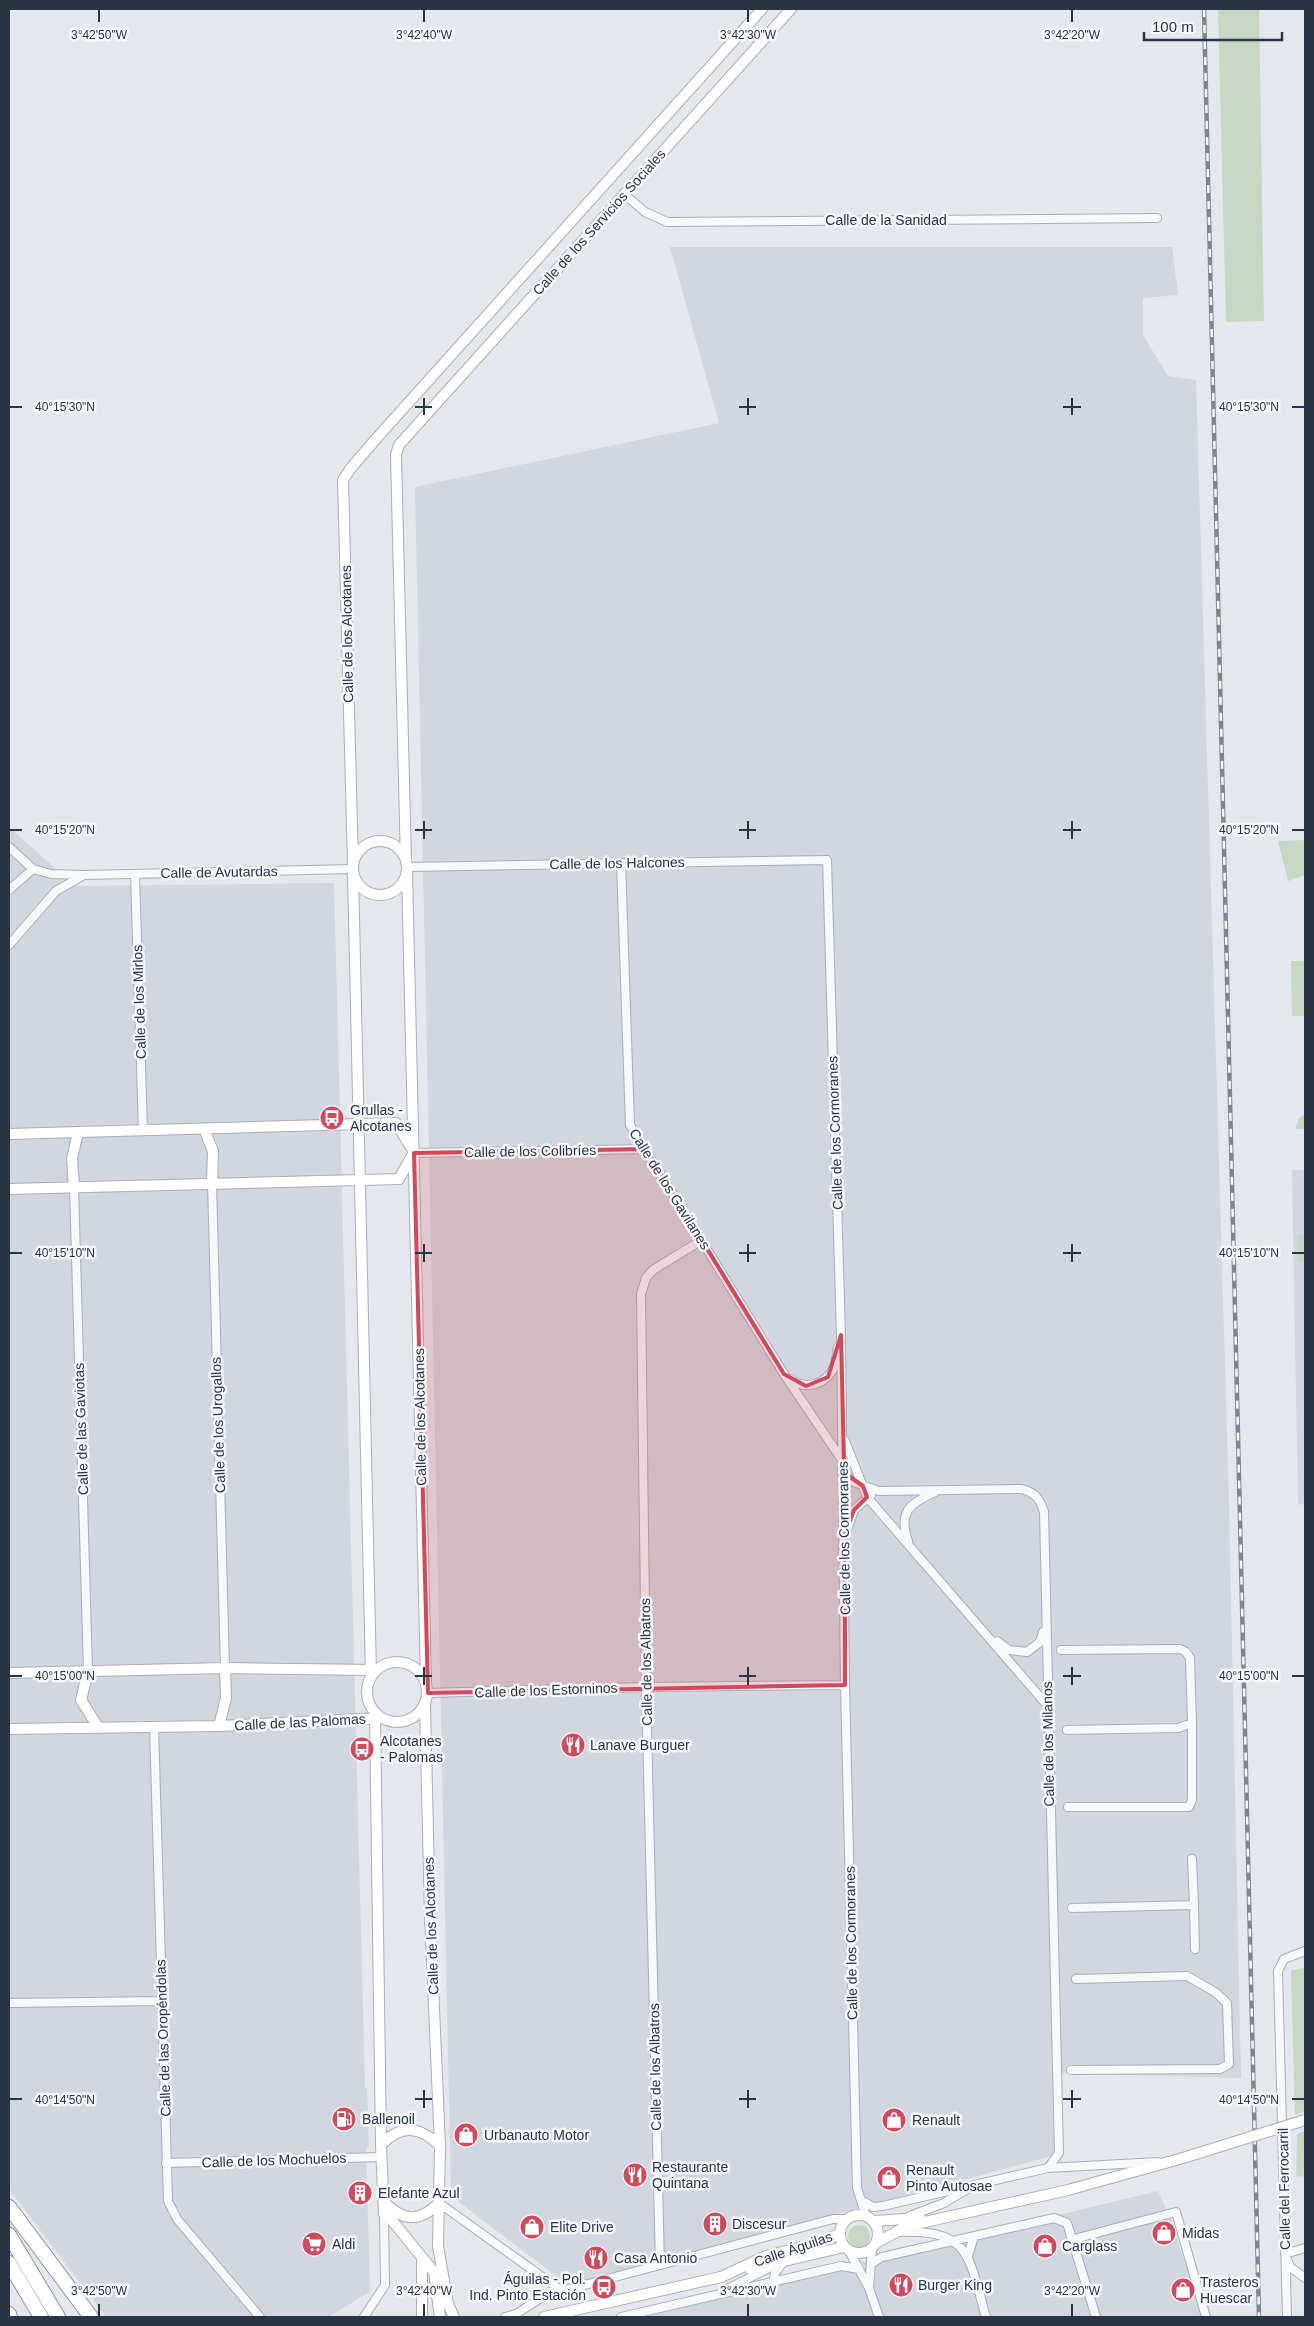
<svg xmlns="http://www.w3.org/2000/svg" width="1314" height="2326" font-family="Arial,sans-serif">
<style>
.built{fill:#d2d6de}
.green{fill:#c9d6c5}
.lines{fill:none;stroke-linecap:round;stroke-linejoin:round}
.street-casing{stroke:#a9aeb7;stroke-width:10}
.secondary-casing{stroke:#a9aeb7;stroke-width:12}
.highway-casing{stroke:#8b94a3;stroke-width:16}
.street{stroke:#f7f8fa;stroke-width:8}
.secondary{stroke:#fff;stroke-width:10}
.highway{stroke:#fff;stroke-width:14}
.rail-casing{stroke:#7d8696;stroke-width:4.5}
.rail{stroke:#f4f6f9;stroke-width:2.5;stroke-dasharray:8;stroke-linecap:butt}
.secondary-bridge-casing{stroke:#a9aeb7;stroke-width:12;stroke-linecap:butt}
.secondary-bridge{stroke:#fff;stroke-width:10}
.marked{fill:#d1495b;fill-opacity:0.2;stroke:#d1495b;stroke-width:4;stroke-linejoin:round}
.ticks{fill:none;stroke:#2b3445;stroke-width:2}
.labels{text-anchor:middle;stroke-width:5;stroke-linejoin:round;paint-order:stroke}
.street-label{font-size:14px;fill:#2b3445;stroke:#f4f6f9}
.poi-label{font-size:14px;fill:#2b3445;stroke:#f4f6f9;text-anchor:start}
.ticks-label{font-size:12px;text-anchor:middle;fill:#2b3445;stroke:#f4f6f9;stroke-width:5;stroke-linejoin:round;paint-order:stroke}
</style>
<rect width="100%" height="100%" fill="#e4e7ec"/>
<!-- built -->
<path class="built" d="M 670,247 L 1172,247 L 1178,295 L 1143,298 L 1143,335 L 1168,376 L 1196,380 L 1229,1502 L 1241,2078 L 1056,2073 L 1056,2155 L 569,2286 L 451,2196 L 415,487 L 719,423 Z
M 9,827 L 75,886 L 334,883 L 365,2088 L 367,2088 L 369,2147 L 366,2148 L 370,2292 L 328,2317 L 106,2317 L 9,2189 Z
M 1292,1170 L 1305,1170 L 1305,1503 L 1298,1505 Z
M 1158,2191 L 1171,2219 L 1202,2317 L 636,2317 Z"/>
<!-- green -->
<path class="green" d="M 1218,9 L 1259,9 L 1264,321 L 1226,322 Z
M 1305,840 L 1305,875 L 1288,881 L 1278,841 Z
M 1291,961 L 1305,961 L 1305,1016 L 1292,1016 Z
M 1305,1114 L 1305,1129 L 1295,1129 L 1299,1118 Z
M 1297,1235 L 1305,1235 L 1305,1262 L 1298,1262 Z
M 1305,1967 L 1305,2112 L 1295,2115 L 1291,1971 Z
M 1305,2131 L 1305,2175 L 1298,2177 L 1296,2175 L 1297,2134 Z
M848 2236a11 11 0 1 1 22 0a11 11 0 1 1-22 0Z"/>
<g class="lines">
<defs>
<path id="street" d="M 624,194 L 645,212 L 667,222 L 1157,218
M 9,847 L 33,869
M 621,863 L 630,1125 L 784,1374 L 844,1463 L 846,1474 L 851,1481 L 879,1491 L 1021,1489 C 1035,1492 1040,1499 1044,1512 L 1059,2153 L 1048,2168 L 883,2206 L 873,2207 L 861,2200
M 407,867 L 827,860 L 841,1335 L 845,1685 L 857,2188 L 866,2216
M 135,874 L 143,1130
M 9,890 L 33,869 L 51,874 L 84,875 L 353,869
M 9,945 L 56,891 L 84,875
M 414,1153 L 646,1149
M 212,1183 L 225,1668
M 74,1187 L 88,1671
M 791,1379 C 805,1391 827,1384 834,1367 C 836,1361 837,1353 838,1347
M 845,1441 L 867,1497 L 1047,1705
M 847,1530 L 854,1510 L 871,1495
M 908,1541 C 898,1512 910,1503 935,1492
M 997,1641 L 1009,1650 L 1027,1652 L 1040,1642 L 1043,1632
M 1061,1650 L 1180,1649 L 1186,1652 L 1190,1658 L 1192,1723 L 1178,1728 L 1067,1730
M 428,1693 L 646,1687 L 845,1685
M 154,1726 L 168,2201 L 177,2219 L 260,2317
M 1068,1807 L 1189,1807 L 1192,1800 L 1192,1723
M 1192,1859 L 1194,1905
M 1072,1908 L 1194,1905 L 1195,1949
M 9,2003 L 162,2001
M 1071,2070 L 1220,2069 L 1229,2064 L 1227,2003 L 1215,1992 L 1187,1976 L 1076,1979
M 166,2163 L 382,2157
M 1048,2168 L 1158,2162
M 439,2203 L 562,2291
M 910,2216 L 944,2203 L 969,2188
M 897,2232 C 972,2229 968,2256 986,2317
M 1074,2239 L 1176,2212 L 1206,2317
M 849,2251 L 869,2288 L 879,2317
M 1285,2254 L 1305,2248
M 968,2256 L 974,2236
M 1287,2259 L 1290,2267 L 1305,2278
M 871,2264 L 882,2257 L 1054,2218 L 1067,2223 L 1096,2317
M 660,2265 L 646,1687 L 641,1294 L 646,1278 L 653,1270 L 702,1240
M 773,2282 L 775,2273 L 785,2260
M 869,2288 L 872,2249
M 723,2291 L 769,2268
M 364,2317 L 385,2285 L 384,2214
M 505,2317 L 516,2314 L 541,2298 L 562,2291 L 833,2219 L 846,2219
M 621,2317 L 841,2266 L 859,2269
M 1287,2317 L 1278,1971 L 1284,1959 L 1305,1951"/>
<path id="secondary" d="M353 868a27 27 0 1 1 54 0a27 27 0 1 1-54 0Z
M 406,863 L 396,455 L 399,445 L 791,9
M 353,864 L 343,480 L 351,468 L 375,440 L 762,9
M 407,872 L 426,1681
M 353,873 L 371,1675
M 204,1129 L 213,1151 L 212,1183
M 9,1134 L 396,1123 L 414,1152
M 74,1187 L 72,1159 L 78,1132
M 9,1189 L 399,1179 L 413,1154
M367 1692a30 30 0 1 1 60 0a30 30 0 1 1-60 0Z
M 88,1671 L 81,1700 L 98,1727
M 9,1673 L 225,1668 L 376,1670
M 425,1705 L 430,1916 L 440,2146 L 438,2246 L 448,2304 L 454,2317
M 375,1714 L 381,2145 L 384,2214 L 390,2218 L 434,2272 L 440,2317
M 219,1726 L 226,1698 L 225,1668
M 9,1729 L 219,1726 L 380,1718
M 381,2145 C 401,2124 420,2126 440,2146
M 384,2202 C 402,2221 419,2223 439,2203
M840 2234a19 19 0 1 1 38 0a19 19 0 1 1-38 0Z
M 874,2221 L 920,2218
M 876,2243 L 907,2226 L 1068,2190 L 1183,2158
M 750,2269 L 844,2247
M 422,2317 L 422,2258
M 544,2317 L 721,2277 L 766,2256 L 817,2243 L 839,2234"/>
<path id="highway" d="M 9,2207 L 91,2317
M 9,2235 L 58,2317
M 9,2263 L 41,2317
M 9,2314 L 10,2317"/>
</defs>
<!-- street casing -->
<use href="#street" class="street-casing"/>
<!-- secondary casing -->
<use href="#secondary" class="secondary-casing"/>
<!-- highway casing -->
<use href="#highway" class="highway-casing"/>
<!-- street -->
<use href="#street" class="street"/>
<!-- secondary -->
<use href="#secondary" class="secondary"/>
<!-- highway -->
<use href="#highway" class="highway"/>
<defs>
<path id="rail" d="M 1204,9 L 1259,2317"/>
</defs>
<!-- rail casing -->
<use href="#rail" class="rail-casing"/>
<!-- rail -->
<use href="#rail" class="rail"/>
<defs>
<path id="secondary-bridge" d="M 1183,2158 L 1305,2120"/>
</defs>
<!-- secondary-bridge casing -->
<use href="#secondary-bridge" class="secondary-bridge-casing"/>
<!-- secondary-bridge -->
<use href="#secondary-bridge" class="secondary-bridge"/>
</g>
<!-- marked area -->
<path class="marked" d="M 646,1149 L 784,1374 L 806,1386 L 828,1377 L 841,1335 L 844,1463 L 846,1474 L 863,1486 L 867,1497 L 854,1510 L 845,1534 L 845,1685 L 428,1693 L 414,1153 Z"/>
<!-- ticks -->
<path class="ticks" d="M 99,10 L 99,22M 424,10 L 424,22M 748,10 L 748,22M 1072,10 L 1072,22M 424,398 L 424,415M 748,398 L 748,415M 1072,398 L 1072,415M 10,407 L 22,407M 415,407 L 432,407M 739,407 L 756,407M 1063,407 L 1081,407M 1292,407 L 1304,407M 424,821 L 424,839M 748,821 L 748,839M 1072,821 L 1072,839M 10,830 L 22,830M 415,830 L 432,830M 739,830 L 756,830M 1063,830 L 1081,830M 1292,830 L 1304,830M 424,1244 L 424,1262M 748,1244 L 748,1262M 1072,1244 L 1072,1262M 10,1253 L 22,1253M 415,1253 L 432,1253M 739,1253 L 756,1253M 1063,1253 L 1081,1253M 1292,1253 L 1304,1253M 424,1667 L 424,1685M 748,1667 L 748,1685M 1072,1667 L 1072,1685M 10,1676 L 22,1676M 415,1676 L 432,1676M 739,1676 L 756,1676M 1063,1676 L 1081,1676M 1292,1676 L 1304,1676M 424,2090 L 424,2108M 748,2090 L 748,2108M 1072,2090 L 1072,2108M 10,2099 L 22,2099M 415,2099 L 432,2099M 739,2099 L 756,2099M 1063,2099 L 1081,2099M 1292,2099 L 1304,2099M 99,2304 L 99,2316M 424,2304 L 424,2316M 748,2304 L 748,2316M 1072,2304 L 1072,2316"/>
<!-- icons -->
<defs>
<symbol id="bus-disc" viewBox="-11 -11 22 22"><circle r="9.5" fill="#d1495b" stroke="#f4f6f9"/><path d="M-5-6H5V4H4V6H2V4H-2V6H-4V4H-5ZM-3.5-4V0h7V-4ZM-3.5 1.2v1.5H-2V1.2ZM2 1.2v1.5H3.5V1.2Z" fill="#fff"/></symbol>
<symbol id="restaurant-disc" viewBox="-11 -11 22 22"><circle r="9.5" fill="#d1495b" stroke="#f4f6f9"/><path d="M-5-6h1v4h1v-4h1v4h1v-4h1v5L-1.5 .5V6h-2V.5L-5-1ZM5-6V6H3V1.5H1.5Q1.5-4 5-6Z" fill="#fff"/></symbol>
<symbol id="fuel-disc" viewBox="-11 -11 22 22"><circle r="9.5" fill="#d1495b" stroke="#f4f6f9"/><path d="M-5.5-6h7V0h2V4h1.3V-2.5L3-4.5l.8-.8L6-3V5H2.5V1h-1V6h-7ZM-4.2-4.7v3.2H.2V-4.7Z" fill="#fff"/></symbol>
<symbol id="shop-disc" viewBox="-11 -11 22 22"><circle r="9.5" fill="#d1495b" stroke="#f4f6f9"/><path d="M-5-2.5h2.3a2.7 3.5 0 0 1 5.4 0H5L5.5 6h-11ZM-1.5-2.5h3a1.5 2.3 0 0 0-3 0Z" fill="#fff"/></symbol>
<symbol id="building-disc" viewBox="-11 -11 22 22"><circle r="9.5" fill="#d1495b" stroke="#f4f6f9"/><path d="M-4-6H4V6H1V3H-1V6H-4ZM-2.5-4.3h1.7v1.8h-1.7ZM.8-4.3h1.7v1.8H.8ZM-2.5-1h1.7V.8h-1.7ZM.8-1h1.7V.8H.8Z" fill="#fff"/></symbol>
<symbol id="supermarket-disc" viewBox="-11 -11 22 22"><circle r="9.5" fill="#d1495b" stroke="#f4f6f9"/><path d="M-6-5.5h2.5l.6 2H6L4.5 2H-2.5L-4.4-4H-6ZM-1.5 3.2a1.3 1.3 0 1 0 .1 0ZM3 3.2a1.3 1.3 0 1 0 .1 0Z" fill="#fff"/></symbol>
</defs>
<g fill-rule="evenodd">
<use href="#bus-disc" x="318" y="1104" width="28" height="28"/>
<use href="#restaurant-disc" x="559" y="1731" width="28" height="28"/>
<use href="#bus-disc" x="348" y="1735" width="28" height="28"/>
<use href="#fuel-disc" x="330" y="2105" width="28" height="28"/>
<use href="#shop-disc" x="880" y="2106" width="28" height="28"/>
<use href="#shop-disc" x="452" y="2121" width="28" height="28"/>
<use href="#restaurant-disc" x="621" y="2161" width="28" height="28"/>
<use href="#shop-disc" x="875" y="2164" width="28" height="28"/>
<use href="#building-disc" x="346" y="2179" width="28" height="28"/>
<use href="#building-disc" x="701" y="2210" width="28" height="28"/>
<use href="#shop-disc" x="518" y="2213" width="28" height="28"/>
<use href="#shop-disc" x="1150" y="2219" width="28" height="28"/>
<use href="#supermarket-disc" x="300" y="2230" width="28" height="28"/>
<use href="#shop-disc" x="1031" y="2232" width="28" height="28"/>
<use href="#restaurant-disc" x="582" y="2244" width="28" height="28"/>
<use href="#restaurant-disc" x="887" y="2271" width="28" height="28"/>
<use href="#bus-disc" x="590" y="2273" width="28" height="28"/>
<use href="#shop-disc" x="1169" y="2276" width="28" height="28"/>
</g>
<g class="labels">
<!-- street labels -->
<g class="street-label">
<text x="886" y="225">Calle de la Sanidad</text>
<text transform="translate(599 222) rotate(-48)" y="5">Calle de los Servicios Sociales</text>
<text transform="translate(347 634) rotate(-91)" y="5">Calle de los Alcotanes</text>
<text transform="translate(617 863) rotate(-1)" y="5">Calle de los Halcones</text>
<text transform="translate(219 872) rotate(-1)" y="5">Calle de Avutardas</text>
<text transform="translate(139 1002) rotate(-92)" y="5">Calle de los Mirlos</text>
<text transform="translate(835 1133) rotate(-92)" y="5">Calle de los Cormoranes</text>
<text transform="translate(530 1151) rotate(-1)" y="5">Calle de los Colibríes</text>
<text transform="translate(670 1189) rotate(58)" y="5">Calle de los Gavilanes</text>
<text transform="translate(420 1417) rotate(-91)" y="5">Calle de los Alcotanes</text>
<text transform="translate(218 1425) rotate(-92)" y="5">Calle de los Urogallos</text>
<text transform="translate(81 1429) rotate(-92)" y="5">Calle de las Gaviotas</text>
<text transform="translate(844 1538) rotate(-91)" y="5">Calle de los Cormoranes</text>
<text transform="translate(646 1662) rotate(-91)" y="5">Calle de los Albatros</text>
<text transform="translate(546 1690) rotate(-2)" y="5">Calle de los Estorninos</text>
<text transform="translate(300 1722) rotate(-3)" y="5">Calle de las Palomas</text>
<text transform="translate(1048 1744) rotate(-91)" y="5">Calle de los Milanos</text>
<text transform="translate(431 1926) rotate(-92)" y="5">Calle de los Alcotanes</text>
<text transform="translate(851 1943) rotate(-91)" y="5">Calle de los Cormoranes</text>
<text transform="translate(163 2038) rotate(-92)" y="5">Calle de las Oropéndolas</text>
<text transform="translate(655 2067) rotate(-91)" y="5">Calle de los Albatros</text>
<text transform="translate(274 2160) rotate(-2)" y="5">Calle de los Mochuelos</text>
<text transform="translate(1284 2189) rotate(-91)" y="5">Calle del Ferrocarril</text>
<text transform="translate(793 2249) rotate(-19)" y="5">Calle Águilas</text>
</g>
<!-- poi labels -->
<g class="poi-label">
<text x="350" y="1115">Grullas -<tspan x="350" dy="16">Alcotanes</tspan></text>
<text x="380" y="1746">Alcotanes<tspan x="380" dy="16">- Palomas</tspan></text>
<text x="590" y="1750">Lanave Burguer</text>
<text x="362" y="2124">Ballenoil</text>
<text x="912" y="2125">Renault</text>
<text x="484" y="2140">Urbanauto Motor</text>
<text x="652" y="2172">Restaurante<tspan x="652" dy="16">Quintana</tspan></text>
<text x="906" y="2175">Renault<tspan x="906" dy="16">Pinto Autosae</tspan></text>
<text x="378" y="2198">Elefante Azul</text>
<text x="732" y="2229">Discesur</text>
<text x="550" y="2232">Elite Drive</text>
<text x="1182" y="2238">Midas</text>
<text x="332" y="2249">Aldi</text>
<text x="1062" y="2251">Carglass</text>
<text x="614" y="2263">Casa Antonio</text>
<text x="586" y="2284" text-anchor="end">Águilas - Pol.<tspan x="586" dy="16">Ind. Pinto Estación</tspan></text>
<text x="1200" y="2287">Trasteros<tspan x="1200" dy="16">Huescar</tspan></text>
<text x="918" y="2290">Burger King</text>
</g>
</g>
<g class="ticks-label">
<text x="99" y="39">3°42'50"W</text>
<text x="424" y="39">3°42'40"W</text>
<text x="748" y="39">3°42'30"W</text>
<text x="1072" y="39">3°42'20"W</text>
<text x="65" y="411">40°15'30"N</text>
<text x="1249" y="411">40°15'30"N</text>
<text x="65" y="834">40°15'20"N</text>
<text x="1249" y="834">40°15'20"N</text>
<text x="65" y="1257">40°15'10"N</text>
<text x="1249" y="1257">40°15'10"N</text>
<text x="65" y="1680">40°15'00"N</text>
<text x="1249" y="1680">40°15'00"N</text>
<text x="65" y="2104">40°14'50"N</text>
<text x="1249" y="2104">40°14'50"N</text>
<text x="99" y="2295">3°42'50"W</text>
<text x="424" y="2295">3°42'40"W</text>
<text x="748" y="2295">3°42'30"W</text>
<text x="1072" y="2295">3°42'20"W</text>
</g>
<!-- border -->
<rect width="1314" height="2326" fill="none" stroke="#2b3445" stroke-width="20"/>
<!-- scale -->
<path d="M1144 32v8h138v-8" fill="none" stroke="#2b3445" stroke-width="2.5"/>
<text x="1152" y="32" font-size="15" fill="#2b3445" stroke="#f4f6f9" stroke-width="4" paint-order="stroke">100 m</text>
</svg>
